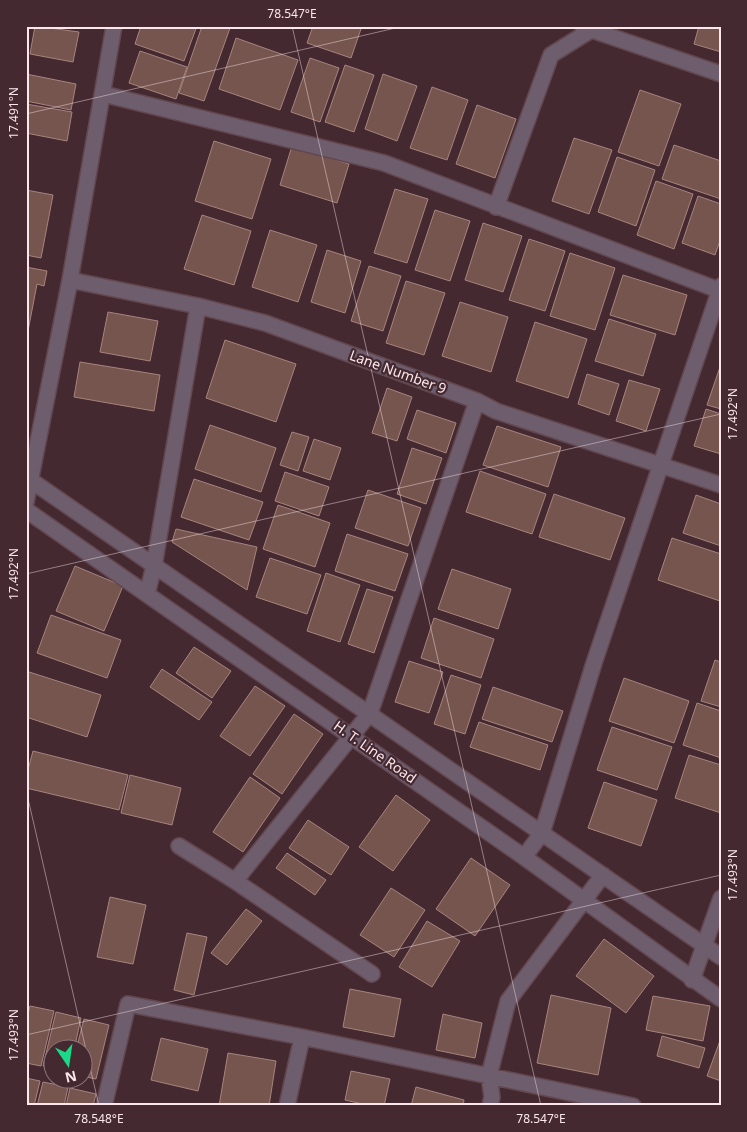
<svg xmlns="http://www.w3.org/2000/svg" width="747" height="1132" font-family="'Noto Sans',sans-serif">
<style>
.building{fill:#75554e;stroke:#a7847d}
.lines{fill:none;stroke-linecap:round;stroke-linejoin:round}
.minor-casing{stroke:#62474f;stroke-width:18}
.minor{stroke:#6e5d6c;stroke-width:15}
.ticks{fill:none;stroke:#fbe7ec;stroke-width:1;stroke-opacity:0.45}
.labels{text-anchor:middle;stroke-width:4.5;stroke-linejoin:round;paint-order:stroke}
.street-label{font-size:14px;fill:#fbe7ec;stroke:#452931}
.neatline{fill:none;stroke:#fbe7ec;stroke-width:2}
.ticks-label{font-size:12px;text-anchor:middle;fill:#fbe7ec}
</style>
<rect width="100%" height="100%" fill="#452931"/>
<!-- building -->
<path class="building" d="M 35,26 L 79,32 L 73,62 L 30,54 Z
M 141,26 L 197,26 L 184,61 L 135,44 Z
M 202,26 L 230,28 L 204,101 L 179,93 Z
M 313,26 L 362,26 L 351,58 L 307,43 Z
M 699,26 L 721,26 L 721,52 L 694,44 Z
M 236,38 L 298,60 L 280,110 L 219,89 Z
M 140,51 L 187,67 L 176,99 L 129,83 Z
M 310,58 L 339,68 L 320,122 L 291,112 Z
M 345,65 L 374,75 L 354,132 L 325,122 Z
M 26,74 L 76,84 L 71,110 L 26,101 Z
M 383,74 L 417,86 L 397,141 L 365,129 Z
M 432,87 L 468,100 L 447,160 L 410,148 Z
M 640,90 L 681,104 L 659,166 L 618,152 Z
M 26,104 L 72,112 L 67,141 L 26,133 Z
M 477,105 L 516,119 L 495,178 L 456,164 Z
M 574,138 L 612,150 L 589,214 L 552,201 Z
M 214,141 L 271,159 L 252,219 L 195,201 Z
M 674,145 L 721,161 L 721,199 L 662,179 Z
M 292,146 L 349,164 L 337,203 L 280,185 Z
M 617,157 L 655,170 L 636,226 L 598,212 Z
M 656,181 L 693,194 L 674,249 L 637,235 Z
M 395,189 L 428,199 L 407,263 L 374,253 Z
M 26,190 L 53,195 L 41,258 L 26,255 Z
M 698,196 L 721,204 L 721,238 L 715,255 L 682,243 Z
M 435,210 L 470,221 L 450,281 L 415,270 Z
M 202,215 L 251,231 L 234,285 L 184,269 Z
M 483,223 L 522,236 L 503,292 L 465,280 Z
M 270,230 L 317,245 L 298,302 L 252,287 Z
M 529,239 L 565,251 L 545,311 L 509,300 Z
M 327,250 L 361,261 L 345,313 L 311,302 Z
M 570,253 L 615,268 L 595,330 L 550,316 Z
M 369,266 L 401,276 L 383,331 L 351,321 Z
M 26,267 L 47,271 L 44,286 L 37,284 L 28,331 L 26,330 Z
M 623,275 L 687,295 L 675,335 L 610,315 Z
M 406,281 L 445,293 L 424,355 L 386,343 Z
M 460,302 L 508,317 L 491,372 L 442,356 Z
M 108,312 L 158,321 L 150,361 L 100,352 Z
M 609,319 L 656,334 L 643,376 L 595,361 Z
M 535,322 L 587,339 L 568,398 L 516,381 Z
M 225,340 L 296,364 L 276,422 L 206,398 Z
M 80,362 L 160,375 L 154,411 L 74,397 Z
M 721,364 L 721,409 L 707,405 Z
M 587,374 L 619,384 L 609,415 L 578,404 Z
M 629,380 L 660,389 L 646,431 L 616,421 Z
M 387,388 L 412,397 L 397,441 L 372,433 Z
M 706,409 L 721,414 L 721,454 L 694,446 Z
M 417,410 L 456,423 L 446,453 L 407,439 Z
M 210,425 L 276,448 L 261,492 L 195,469 Z
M 497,426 L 561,447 L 548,487 L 483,465 Z
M 292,432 L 309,437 L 298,471 L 280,465 Z
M 314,439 L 341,448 L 330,480 L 303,471 Z
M 412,448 L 442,458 L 426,504 L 397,494 Z
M 480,471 L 546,494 L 532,534 L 466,512 Z
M 285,472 L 329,487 L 319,516 L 275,501 Z
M 194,479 L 263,502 L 249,540 L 181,517 Z
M 368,490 L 421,508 L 408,546 L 355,528 Z
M 554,494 L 625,518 L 610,560 L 539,537 Z
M 696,495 L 721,504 L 721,546 L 683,533 Z
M 278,505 L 330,523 L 315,567 L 263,549 Z
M 176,529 L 257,547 L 247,590 L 172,542 Z
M 347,534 L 408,554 L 395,591 L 335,571 Z
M 672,538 L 721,554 L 720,601 L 658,580 Z
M 270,558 L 321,575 L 307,614 L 256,597 Z
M 75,566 L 123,586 L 104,631 L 56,611 Z
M 452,569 L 511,589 L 498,629 L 438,609 Z
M 326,573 L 360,585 L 340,642 L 307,631 Z
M 367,589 L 393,597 L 374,653 L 348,644 Z
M 51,615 L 121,640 L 107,678 L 37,653 Z
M 434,618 L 494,639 L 481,678 L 421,658 Z
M 194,647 L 231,671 L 212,698 L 176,673 Z
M 715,660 L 721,662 L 721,707 L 701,701 Z
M 409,661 L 443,672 L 429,713 L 395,702 Z
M 162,669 L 212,702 L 199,720 L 150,687 Z
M 26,671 L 101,695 L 87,737 L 26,717 Z
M 451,675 L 481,685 L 465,734 L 434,724 Z
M 624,678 L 689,701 L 674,743 L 609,721 Z
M 255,686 L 285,706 L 250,756 L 220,736 Z
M 493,687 L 563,711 L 552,742 L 482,719 Z
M 697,703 L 721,711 L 721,758 L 683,745 Z
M 294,714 L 323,734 L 282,794 L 253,774 Z
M 479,722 L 548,745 L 540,770 L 470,747 Z
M 612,727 L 672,747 L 657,790 L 597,770 Z
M 33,751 L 128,775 L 119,810 L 26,788 L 26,777 Z
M 689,755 L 721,765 L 721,813 L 675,798 Z
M 130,775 L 181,788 L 172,825 L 121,813 Z
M 250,777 L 280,798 L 243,852 L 213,832 Z
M 604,782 L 657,800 L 641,846 L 588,828 Z
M 396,795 L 430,820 L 393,871 L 359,847 Z
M 308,820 L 349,847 L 331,875 L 289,848 Z
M 287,853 L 326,880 L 315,895 L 276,868 Z
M 471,858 L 510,885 L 475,936 L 436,909 Z
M 391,888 L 425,910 L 394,957 L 360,935 Z
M 110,897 L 146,905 L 133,964 L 97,957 Z
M 246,909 L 262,921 L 227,965 L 211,953 Z
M 427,921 L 460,941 L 432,987 L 399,967 Z
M 187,933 L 207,937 L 194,995 L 174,990 Z
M 604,939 L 654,976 L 626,1013 L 576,976 Z
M 350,989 L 401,999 L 394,1037 L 343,1027 Z
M 551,995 L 611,1008 L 598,1075 L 537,1063 Z
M 653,996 L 710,1006 L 703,1041 L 646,1030 Z
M 30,1006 L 54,1011 L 41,1066 L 26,1063 L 26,1022 Z
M 56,1012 L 81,1018 L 74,1050 L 52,1050 L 52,1068 L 43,1066 Z
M 443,1014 L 482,1023 L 475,1058 L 436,1050 Z
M 84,1019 L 109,1025 L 96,1079 L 82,1076 L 82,1050 L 76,1050 Z
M 662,1036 L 705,1048 L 699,1068 L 657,1056 Z
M 161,1038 L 208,1049 L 198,1091 L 151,1080 Z
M 721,1038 L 721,1081 L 707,1076 Z
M 228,1053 L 276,1061 L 269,1106 L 219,1106 Z
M 351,1071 L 390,1079 L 384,1106 L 371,1106 L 345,1100 Z
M 26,1078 L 40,1081 L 34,1106 L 26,1106 Z
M 43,1082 L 68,1087 L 64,1106 L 37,1106 Z
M 416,1087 L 464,1100 L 463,1106 L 411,1106 Z
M 70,1088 L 96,1094 L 93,1106 L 66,1106 Z"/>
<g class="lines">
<defs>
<path id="minor" d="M 583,27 L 721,74
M 103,94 L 384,163 L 721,291
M 496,207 L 551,55 L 591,30 L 593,26
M 70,280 L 198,306 L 265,323 L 477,401 L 496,411 L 721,485
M 26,477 L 721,957
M 26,502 L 70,280 L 114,26
M 26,510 L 524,857 L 721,999
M 147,594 L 154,566 L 198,306
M 179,846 L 235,881 L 370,713 L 477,401
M 524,857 L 542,833 L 594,663 L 721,286
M 235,881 L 372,974
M 692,980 L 721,898
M 104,1106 L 128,1004 L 302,1037 L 633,1106
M 287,1106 L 302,1037
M 490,1106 L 492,1097 L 489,1076 L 508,1001 L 603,875"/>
</defs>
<!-- minor casing -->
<use href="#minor" class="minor-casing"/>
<!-- minor -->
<use href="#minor" class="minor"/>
</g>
<!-- ticks -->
<path class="ticks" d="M 292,26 L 541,1106M 26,114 L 404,26M 26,574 L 721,414M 26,790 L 99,1106M 26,1035 L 721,875"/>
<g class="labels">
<!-- street labels -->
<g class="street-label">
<text transform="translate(398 372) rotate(20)" y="5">Lane Number 9</text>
<text transform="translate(375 752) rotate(35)" y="5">H. T. Line Road</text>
</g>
</g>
<!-- border -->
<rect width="747" height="1132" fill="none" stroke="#452931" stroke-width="55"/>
<!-- north arrow -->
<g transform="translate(68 1064) rotate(167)"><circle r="24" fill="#452931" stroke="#8e757c"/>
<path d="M0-4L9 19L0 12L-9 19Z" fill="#1ad988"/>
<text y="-8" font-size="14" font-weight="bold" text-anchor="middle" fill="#fbe7ec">N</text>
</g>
<rect x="28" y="28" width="692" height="1076" class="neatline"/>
<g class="ticks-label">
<text x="292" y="18">78.547°E</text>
<text transform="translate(14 113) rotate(-90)" y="4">17.491°N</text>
<text transform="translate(733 414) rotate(-90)" y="4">17.492°N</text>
<text transform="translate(14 574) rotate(-90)" y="4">17.492°N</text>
<text transform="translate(733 875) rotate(-90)" y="4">17.493°N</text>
<text transform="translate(14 1035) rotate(-90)" y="4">17.493°N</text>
<text x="99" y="1123">78.548°E</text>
<text x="541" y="1123">78.547°E</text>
</g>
</svg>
